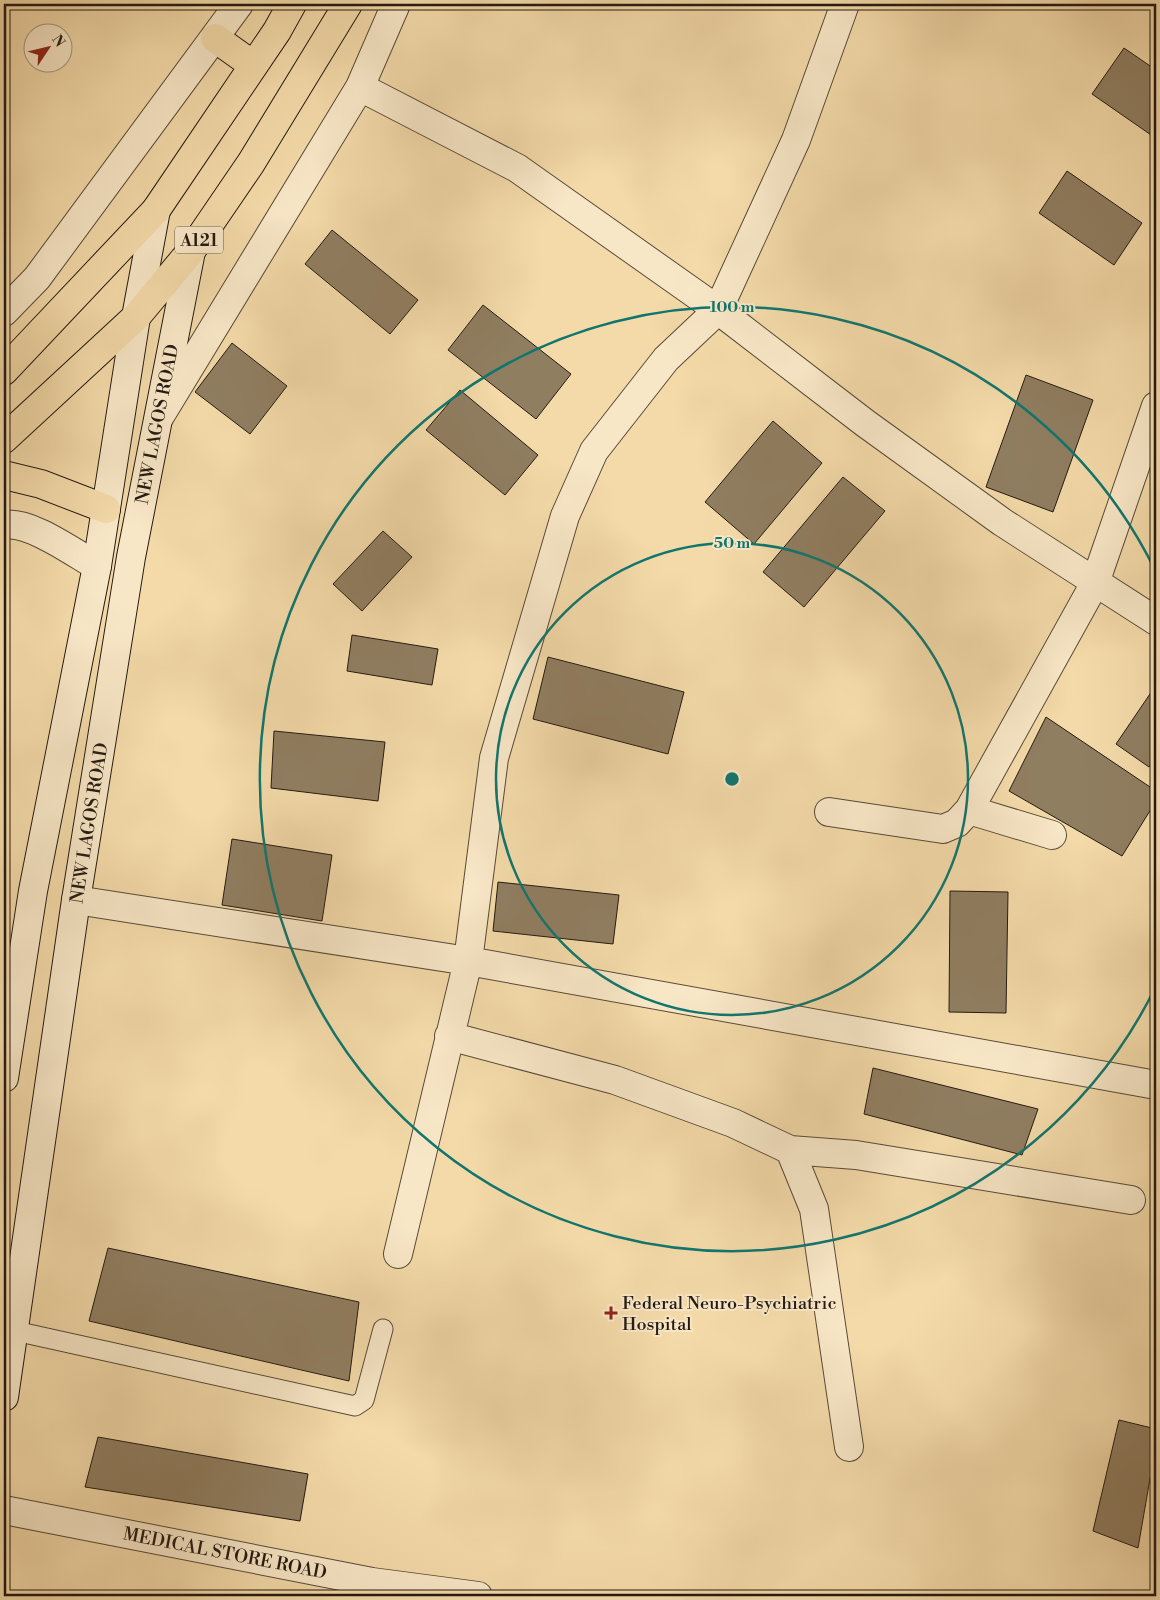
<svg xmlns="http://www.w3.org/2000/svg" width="1160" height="1600" font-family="'Libre Bodoni',serif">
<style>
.building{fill:#907e61;stroke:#241a12}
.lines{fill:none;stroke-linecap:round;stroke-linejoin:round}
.service-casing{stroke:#584a38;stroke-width:21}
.minor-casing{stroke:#584a38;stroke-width:30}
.tertiary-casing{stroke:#584a38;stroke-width:30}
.secondary-casing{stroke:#241a12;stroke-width:30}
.trunk-casing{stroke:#241a12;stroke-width:30}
.service{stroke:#f8e7c7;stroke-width:19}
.minor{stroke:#f8e7c7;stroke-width:28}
.tertiary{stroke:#f8e7c7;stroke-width:28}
.secondary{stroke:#f8e7c7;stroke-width:28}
.trunk{stroke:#f4daa9;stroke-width:28}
.ring{fill:none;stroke:#0f766e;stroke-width:2.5}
.poi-dot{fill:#8f2418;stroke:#f8e7c7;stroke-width:2}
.labels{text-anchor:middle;stroke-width:4;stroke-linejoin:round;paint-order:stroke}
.shield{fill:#f8e7c7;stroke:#645848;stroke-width:1}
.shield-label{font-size:16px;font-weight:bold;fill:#241a12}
.street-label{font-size:18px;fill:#241a12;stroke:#f8e7c7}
.poi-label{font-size:18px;fill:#241a12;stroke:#f8e7c7;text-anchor:start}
.centre{fill:#0f766e;stroke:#f8e7c7;stroke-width:2.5}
.ring-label{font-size:15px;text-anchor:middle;font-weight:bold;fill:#0f766e;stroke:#f8e7c7;stroke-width:4;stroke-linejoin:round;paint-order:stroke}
</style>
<rect width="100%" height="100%" fill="#f4daa9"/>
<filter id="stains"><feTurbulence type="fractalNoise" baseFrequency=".004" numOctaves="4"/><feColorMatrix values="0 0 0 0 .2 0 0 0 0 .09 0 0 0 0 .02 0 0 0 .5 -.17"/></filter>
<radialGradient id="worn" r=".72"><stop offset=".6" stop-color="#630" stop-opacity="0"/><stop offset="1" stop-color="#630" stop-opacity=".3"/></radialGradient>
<!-- building -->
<path class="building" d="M 1124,48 L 1156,70 L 1156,134 L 1154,137 L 1092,94 Z
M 1067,171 L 1142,223 L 1114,265 L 1039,213 Z
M 332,230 L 418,300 L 390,334 L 305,264 Z
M 483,305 L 571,374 L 536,419 L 448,350 Z
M 232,343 L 287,386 L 250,434 L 195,392 Z
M 1026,375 L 1093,400 L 1053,512 L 986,487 Z
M 460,390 L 538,455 L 505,495 L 426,430 Z
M 773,421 L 822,463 L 754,544 L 705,502 Z
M 843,477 L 885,511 L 804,607 L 763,572 Z
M 383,531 L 412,557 L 362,611 L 333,584 Z
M 352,635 L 438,649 L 432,685 L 347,671 Z
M 548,657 L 684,692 L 668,754 L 533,719 Z
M 1152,691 L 1156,694 L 1156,757 L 1149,767 L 1116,744 Z
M 1046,717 L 1156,791 L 1156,801 L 1122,856 L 1009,791 Z
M 274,731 L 385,742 L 378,801 L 271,788 Z
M 232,839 L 332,855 L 322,921 L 222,905 Z
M 498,882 L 619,895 L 613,944 L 493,931 Z
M 950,891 L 1008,892 L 1006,1013 L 949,1012 Z
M 873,1068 L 1038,1109 L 1022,1155 L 864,1114 Z
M 108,1248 L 359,1302 L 349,1381 L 89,1321 Z
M 1119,1420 L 1156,1429 L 1156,1444 L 1138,1548 L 1093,1531 Z
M 98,1437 L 308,1474 L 300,1521 L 85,1487 Z"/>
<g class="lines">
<defs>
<path id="service" d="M 15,1331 L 355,1406 L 364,1400 L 383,1329"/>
<path id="minor" d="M 360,87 L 517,168 L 718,310 L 865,423 L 1002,522 L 1156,621
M 4,312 L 37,278 L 239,4
M 160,416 L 360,87 L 396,4
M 4,525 C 29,520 74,553 97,566
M 969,810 L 1052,835
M 829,812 L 943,829 L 957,823 L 969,810 L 1095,583 L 1156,406
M 76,900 L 468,961 L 1156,1085
M 449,1036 L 615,1080 L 733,1123 L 790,1150 L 856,1155 L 1131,1200
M 790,1150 L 814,1209 L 849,1447
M 398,1254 L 468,961 L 494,758 L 565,516 L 594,451 L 666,359 L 718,310 L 796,140 L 845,4"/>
<path id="tertiary" d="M 4,1510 L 372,1582 L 478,1596"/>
<path id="secondary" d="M 4,1078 L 33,891 L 97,566 L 136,317 L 156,210
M 4,1397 L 76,900 L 131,557 L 191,251"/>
<path id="trunk" d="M 215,38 L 253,65
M 4,371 L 156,210 L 277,31 L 292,4
M 4,439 L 136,317 L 191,251 L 251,163 L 348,4
M 4,475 L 41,484 L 106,509"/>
</defs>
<!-- service casing -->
<use href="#service" class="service-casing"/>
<!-- minor casing -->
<use href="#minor" class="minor-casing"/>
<!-- tertiary casing -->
<use href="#tertiary" class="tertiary-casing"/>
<!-- secondary casing -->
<use href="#secondary" class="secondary-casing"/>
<!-- trunk casing -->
<use href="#trunk" class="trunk-casing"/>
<!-- service -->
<use href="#service" class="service"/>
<!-- minor -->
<use href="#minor" class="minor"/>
<!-- tertiary -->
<use href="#tertiary" class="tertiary"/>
<!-- secondary -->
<use href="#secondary" class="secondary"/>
<!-- trunk -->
<use href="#trunk" class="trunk"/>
</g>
<!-- distance rings -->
<g class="ring">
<circle cx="732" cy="779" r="236"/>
<path d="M1156 986A472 472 0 1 1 1156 572"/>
</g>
<!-- markers -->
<path class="poi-dot" d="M608.5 1305.5h5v5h5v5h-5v5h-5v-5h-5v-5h5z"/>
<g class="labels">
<!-- shield labels -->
<rect class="shield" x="175" y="226.5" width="48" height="27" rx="4"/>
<g class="shield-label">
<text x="199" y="246">A121</text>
</g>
<!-- street labels -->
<g class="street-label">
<text transform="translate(157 424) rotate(-79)" y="6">NEW LAGOS ROAD</text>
<text transform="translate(89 823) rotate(-81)" y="6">NEW LAGOS ROAD</text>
<text transform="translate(225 1553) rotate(11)" y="6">MEDICAL STORE ROAD</text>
</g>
<!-- poi labels -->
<g class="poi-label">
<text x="622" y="1309">Federal Neuro-Psychiatric<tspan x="622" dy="21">Hospital</tspan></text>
</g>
</g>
<circle cx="732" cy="779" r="8" class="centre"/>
<g class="ring-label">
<text x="732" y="312">100 m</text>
<text x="732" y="548">50 m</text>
</g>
<!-- margin -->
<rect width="1160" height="1600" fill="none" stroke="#f4daa9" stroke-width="20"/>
<rect x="5" y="5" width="1150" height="1590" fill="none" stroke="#241a12" stroke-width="2.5"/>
<rect x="10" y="10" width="1140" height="1580" fill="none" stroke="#241a12"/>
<!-- north arrow -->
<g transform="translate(48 48) rotate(55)"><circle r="24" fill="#f8e7c7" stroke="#a3957f"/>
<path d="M0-4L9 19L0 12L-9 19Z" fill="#8f2418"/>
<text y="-8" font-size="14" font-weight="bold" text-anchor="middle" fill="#241a12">N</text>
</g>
<rect width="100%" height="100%" filter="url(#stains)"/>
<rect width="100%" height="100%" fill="url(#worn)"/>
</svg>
